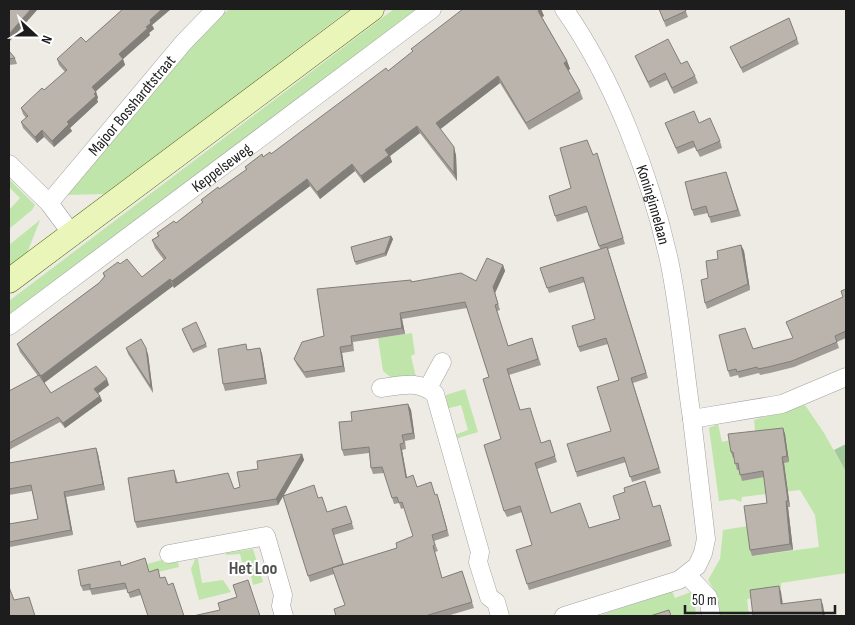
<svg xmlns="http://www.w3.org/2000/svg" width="855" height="625" font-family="'Sofia Sans Condensed',sans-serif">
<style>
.grass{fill:#bfe5ab}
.forest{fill:#a1ca9a}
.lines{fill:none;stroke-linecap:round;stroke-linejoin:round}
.street-casing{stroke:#a1a1a1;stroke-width:19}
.secondary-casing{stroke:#536c0b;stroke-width:25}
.street{stroke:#fff;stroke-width:18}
.secondary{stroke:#e9f5b9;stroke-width:24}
.wall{fill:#a09b95}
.shaded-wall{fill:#827e79}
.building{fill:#bab4ad;stroke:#827e79}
.labels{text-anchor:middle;stroke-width:4;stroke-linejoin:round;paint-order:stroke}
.street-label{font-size:16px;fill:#1d1d1d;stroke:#fff}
.neighbourhood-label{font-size:18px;font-weight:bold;fill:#505050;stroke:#fff}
</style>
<rect width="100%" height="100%" fill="#edebe3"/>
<!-- grass -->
<path class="grass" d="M 230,9 L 350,9 L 104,194 L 67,195 L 185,54 L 219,17 Z
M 394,9 L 415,10 L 9,318 L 9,301 Z
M 9,179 L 35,205 L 32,210 L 9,229 L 9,210 L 20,198 L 9,187 Z
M 40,220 L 27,253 L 9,266 L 9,245 Z
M 412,333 L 415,354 L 411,356 L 416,377 L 394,380 L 383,371 L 378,338 Z
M 465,389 L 478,432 L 455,439 L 454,435 L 468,430 L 461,405 L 446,409 L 443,400 L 446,395 Z
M 805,405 L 824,433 L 846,472 L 846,573 L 781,583 L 781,595 L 747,599 L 749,616 L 720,616 L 718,596 L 708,580 L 720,559 L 723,530 L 748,526 L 753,556 L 819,547 L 815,515 L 800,490 L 742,497 L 741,502 L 734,499 L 719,501 L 709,428 L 718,424 L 722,442 L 730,440 L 757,449 L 754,420 Z
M 253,549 L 263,582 L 253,585 L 248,562 L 242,562 L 240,554 L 226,555 L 226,553 Z
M 195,559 L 198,559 L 202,583 L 223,580 L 231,592 L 199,600 L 191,569 Z
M 162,560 L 164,563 L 178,562 L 179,567 L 150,574 L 147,564 Z
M 672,591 L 675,598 L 691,592 L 695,602 L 696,616 L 598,616 Z"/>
<!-- forest -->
<path class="forest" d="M 846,444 L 846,472 L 834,450 Z"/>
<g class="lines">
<defs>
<g id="street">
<path id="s1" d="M 564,9 C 614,80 650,175 669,260 C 680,312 684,366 692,419"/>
<path d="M 9,164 L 49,203 L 72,234"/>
<path id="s2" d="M 49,203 L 184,42 L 216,9"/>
<path id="s3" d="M 9,326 L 432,9"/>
<path d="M 381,388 C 402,385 418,380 435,394 L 480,552 L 478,562 L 489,597 L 496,602 L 500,616"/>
<path d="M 428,388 L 442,362"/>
<path d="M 169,554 L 266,536 L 283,595 L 281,606 L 284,616"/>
<path d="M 687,575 L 708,597 L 711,616"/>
<path d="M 564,616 L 679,580 L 697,566 L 703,553 L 706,539 L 692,419 L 782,404 L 846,377"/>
</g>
<path id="secondary" d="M 9,281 L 372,9"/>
</defs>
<!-- street casing -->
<use href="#street" class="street-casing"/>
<!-- secondary casing -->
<use href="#secondary" class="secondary-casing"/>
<!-- street -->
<use href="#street" class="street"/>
<!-- secondary -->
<use href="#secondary" class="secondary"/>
</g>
<!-- wall -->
<path class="wall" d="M 123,9 L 171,9 L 152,25 L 154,29 L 149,33 L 150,35 L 123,59 L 125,65 L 96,91 L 98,98 L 97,99 L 98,102 L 70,128 L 72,131 L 54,147 L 44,137 L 37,143 L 23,128 L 21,122 L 26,118 L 23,114 L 21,108 L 44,90 L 65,72 L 59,65 L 57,59 L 86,42 Z
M 541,9 L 544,16 L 542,17 L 567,61 L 570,69 L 568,70 L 580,91 L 583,99 L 529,130 L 500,83 L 440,129 L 456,155 L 457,181 L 420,133 L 390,156 L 392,162 L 364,183 L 355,171 L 320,199 L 310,186 L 174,288 L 173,286 L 44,383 L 51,393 L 109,385 L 98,393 L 100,396 L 102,401 L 65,428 L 60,422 L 9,450 L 9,391 L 38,376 L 20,352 L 17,344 L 99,283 L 104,277 L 103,273 L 120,264 L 142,277 L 164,260 L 155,248 L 152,240 L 158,236 L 157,233 L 176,223 L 202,203 L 201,200 L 219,189 L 246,170 L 245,167 L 263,157 L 271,154 L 388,71 L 413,52 L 411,49 Z
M 659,9 L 685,9 L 688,17 L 666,27 Z
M 789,18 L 799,44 L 743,73 L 730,47 Z
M 9,51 L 15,58 L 17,64 L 9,65 Z
M 635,56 L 681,64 L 695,76 L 698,83 L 674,94 L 667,80 L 650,88 Z
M 665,123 L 699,123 L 720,141 L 722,148 L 700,157 L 695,147 L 678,154 Z
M 593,155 L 599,159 L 625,244 L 608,249 L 648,378 L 633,383 L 661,473 L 632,482 L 626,462 L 577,477 L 576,472 L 611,431 L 619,380 L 608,344 L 580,352 L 578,347 L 595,319 L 585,282 L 549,293 L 540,268 L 600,249 L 588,212 L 557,222 L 549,196 L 571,188 Z
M 726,172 L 741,216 L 711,223 L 708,213 L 694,216 L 692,210 Z
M 391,236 L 393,239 L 386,256 L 356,265 L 351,247 Z
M 741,245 L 744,251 L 750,290 L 707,309 L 705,303 L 708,278 L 718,259 Z
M 503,265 L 505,271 L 495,293 L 500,310 L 497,311 L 508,346 L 532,338 L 541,365 L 509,375 L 520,410 L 541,443 L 550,440 L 557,462 L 537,469 L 551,513 L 589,528 L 620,519 L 653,507 L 662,511 L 672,546 L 529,590 L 516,550 L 532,545 L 522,512 L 507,517 L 504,511 L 501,439 L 489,377 L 467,308 L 402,319 L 405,334 L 353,342 L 354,351 L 342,353 L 345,372 L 306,378 L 297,365 L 294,359 L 324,336 L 412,282 L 476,281 Z
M 846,289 L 846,338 L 837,342 L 839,348 L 794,367 L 770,373 L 760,375 L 759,373 L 739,378 L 738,375 L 730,377 L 728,371 L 753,349 L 793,339 L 843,297 L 841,291 Z
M 183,332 L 206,344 L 207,347 L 193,353 Z
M 126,348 L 148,354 L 153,393 L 128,354 Z
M 260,348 L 262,354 L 267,384 L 225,391 L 223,384 L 248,350 Z
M 408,404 L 411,410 L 415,439 L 405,441 L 406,449 L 402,450 L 407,477 L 417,487 L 435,495 L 439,500 L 449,536 L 434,541 L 438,551 L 435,552 L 442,578 L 462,571 L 474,608 L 447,616 L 336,616 L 345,605 L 334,574 L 310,582 L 283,496 L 278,505 L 137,528 L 135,522 L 174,470 L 178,483 L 234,489 L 240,487 L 258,469 L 302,454 L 304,460 L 284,495 L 318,498 L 327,512 L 346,506 L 354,529 L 334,535 L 344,565 L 397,548 L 413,536 L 404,508 L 401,509 L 399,503 L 394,504 L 384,473 L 373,474 L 371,468 L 369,453 L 344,456 L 342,450 L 352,421 Z
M 783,428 L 785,434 L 789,462 L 784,463 L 790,507 L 788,507 L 793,550 L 752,556 L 750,550 L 767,503 L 764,477 L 742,481 L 739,470 L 737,470 L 734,458 L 733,458 L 731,452 Z
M 96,448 L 98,454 L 105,490 L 66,497 L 73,535 L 10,547 L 9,543 L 9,524 L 38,519 L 32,491 L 9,495 L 9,463 Z
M 145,558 L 141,595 L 130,598 L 127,589 L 92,595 L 90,590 L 83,591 L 81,586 L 121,566 Z"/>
<!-- shaded-wall -->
<path class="shaded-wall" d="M 31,9 L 38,9 L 9,42 L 9,34 Z
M 162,9 L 171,9 L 152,25 L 154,29 L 149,33 L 150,35 L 123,59 L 125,65 L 94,93 L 92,87 L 119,54 L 146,27 L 150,20 Z
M 541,9 L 544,16 L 540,18 L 538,11 Z
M 567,61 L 570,69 L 567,71 L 564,63 Z
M 498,76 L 500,83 L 438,131 L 436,123 Z
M 96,92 L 98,98 L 97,99 L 98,102 L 70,128 L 72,131 L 54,147 L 52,141 L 67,122 Z
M 417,126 L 420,133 L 390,156 L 392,162 L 364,183 L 361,176 L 385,150 Z
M 42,130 L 44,137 L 37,143 L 35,137 Z
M 454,147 L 456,155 L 457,181 L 454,173 Z
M 352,164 L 355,171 L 320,199 L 317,192 Z
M 307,179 L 310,186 L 174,288 L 172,281 Z
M 391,236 L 393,239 L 386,256 L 385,253 Z
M 741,245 L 744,251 L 750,290 L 748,284 Z
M 503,265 L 505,271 L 495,293 L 500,310 L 493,287 Z
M 170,279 L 173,286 L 44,383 L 41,376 Z
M 400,313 L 402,319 L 405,334 L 402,328 Z
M 340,347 L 342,353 L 345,372 L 343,366 Z
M 146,348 L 148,354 L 153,393 L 151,387 Z
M 260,348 L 262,354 L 267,384 L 265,378 Z
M 107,379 L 109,385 L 96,395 L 94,389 Z
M 100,396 L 102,401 L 65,428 L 63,423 Z
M 408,404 L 411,410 L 415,439 L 413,433 Z
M 783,428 L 785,434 L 789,462 L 787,456 Z
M 400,444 L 402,450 L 408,484 L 406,478 Z
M 96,448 L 98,454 L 105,490 L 103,484 Z
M 302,454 L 304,460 L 278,505 L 276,499 Z
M 782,457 L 784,463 L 790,507 L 788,501 Z
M 64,492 L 66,497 L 73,535 L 71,530 Z
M 437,494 L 439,500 L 449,536 L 447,530 Z
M 786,501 L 788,507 L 793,550 L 790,544 Z
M 779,586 L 781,592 L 784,611 L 781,604 Z
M 821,599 L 823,605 L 825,616 L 823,616 Z"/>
<!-- building -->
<path class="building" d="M 9,9 L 31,9 L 9,34 Z
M 123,9 L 162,9 L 150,20 L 151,23 L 146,27 L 148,28 L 119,54 L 123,59 L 92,87 L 96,92 L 94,94 L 96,96 L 67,122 L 69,124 L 52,141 L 42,130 L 35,137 L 21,122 L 28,116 L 21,108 L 42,88 L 44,90 L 67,70 L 57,59 L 81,37 L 86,42 Z
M 463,9 L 541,9 L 538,11 L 567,61 L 564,63 L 580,91 L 526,123 L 498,76 L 436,123 L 454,147 L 454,173 L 417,126 L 385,150 L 389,155 L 361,176 L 352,164 L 317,192 L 307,179 L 172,281 L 170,279 L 41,376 L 17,344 L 99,283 L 105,276 L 103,273 L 118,262 L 120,264 L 127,259 L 142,277 L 166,258 L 152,240 L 159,236 L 157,233 L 174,221 L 176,223 L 203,202 L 201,200 L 218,187 L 219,189 L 247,169 L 245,167 L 262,154 L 263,157 L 270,152 L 271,154 L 386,68 L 388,71 L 413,51 L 411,49 Z
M 659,9 L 685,9 L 686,11 L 664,21 Z
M 789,18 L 797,39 L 741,68 L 730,47 Z
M 668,39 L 681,64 L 687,61 L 695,76 L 672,88 L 665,73 L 648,82 L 635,56 Z
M 9,51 L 15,58 L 9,59 Z
M 694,111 L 699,123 L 710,118 L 720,141 L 697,151 L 693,141 L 676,148 L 665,123 Z
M 587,140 L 593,155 L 597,153 L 623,238 L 599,246 L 586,206 L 555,216 L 549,196 L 571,188 L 560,148 Z
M 726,172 L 738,210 L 709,217 L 706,206 L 692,210 L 685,182 Z
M 391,236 L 385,253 L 355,262 L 351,247 Z
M 741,245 L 748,284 L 705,303 L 701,280 L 708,278 L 706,261 L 718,259 L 717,251 Z
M 607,247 L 646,373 L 631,378 L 659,468 L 630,477 L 624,457 L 576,472 L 567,444 L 611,431 L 597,387 L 619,380 L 606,338 L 578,347 L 572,326 L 595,319 L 583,277 L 547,288 L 540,268 Z
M 487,258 L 503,265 L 493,287 L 498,304 L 495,305 L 508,346 L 532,338 L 538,359 L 507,369 L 520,410 L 530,408 L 541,443 L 550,440 L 555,456 L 535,463 L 551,513 L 580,503 L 589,528 L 620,519 L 613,496 L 625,492 L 624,488 L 645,481 L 653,507 L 660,505 L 670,540 L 527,584 L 516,550 L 532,545 L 520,506 L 504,511 L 484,445 L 501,439 L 483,379 L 489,377 L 465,302 L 400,313 L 402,328 L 351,336 L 352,345 L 340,347 L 343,366 L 304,372 L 294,359 L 302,342 L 324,336 L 317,289 L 411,280 L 411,282 L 461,273 L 476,281 Z
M 846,289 L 846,331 L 835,336 L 837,342 L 792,361 L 768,367 L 758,369 L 757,367 L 737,372 L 736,369 L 728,371 L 719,335 L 745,328 L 753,349 L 793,338 L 786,322 L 843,297 L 841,291 Z
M 196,322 L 206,344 L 192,350 L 182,329 Z
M 141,339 L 146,348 L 151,387 L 126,348 Z
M 246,344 L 247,350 L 260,348 L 265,378 L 223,384 L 218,349 Z
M 96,366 L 107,379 L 94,389 L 100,396 L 63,423 L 58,417 L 9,443 L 9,391 L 39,375 L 51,393 Z
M 408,404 L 413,433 L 402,435 L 404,443 L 400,444 L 406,478 L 413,475 L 417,487 L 431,482 L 435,495 L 437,494 L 447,530 L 432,535 L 435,545 L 433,546 L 442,578 L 462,571 L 472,602 L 425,616 L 336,616 L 334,609 L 345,605 L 332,568 L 397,548 L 396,543 L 413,536 L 402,502 L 399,503 L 397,497 L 392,498 L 382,467 L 371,468 L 369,447 L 342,450 L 339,422 L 352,421 L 351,412 Z
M 783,428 L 787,456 L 782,457 L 788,501 L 786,501 L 790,544 L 750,550 L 744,506 L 767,503 L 763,471 L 740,475 L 738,463 L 735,464 L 733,452 L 731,452 L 728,434 Z
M 96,448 L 103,484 L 64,492 L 71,530 L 9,542 L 9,524 L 38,519 L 31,485 L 9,489 L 9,463 Z
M 302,454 L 276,499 L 135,522 L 128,478 L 174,470 L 176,483 L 228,473 L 234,489 L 240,487 L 237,472 L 258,469 L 257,461 Z
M 314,485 L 318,498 L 322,497 L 327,512 L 346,506 L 352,523 L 332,529 L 343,564 L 308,576 L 283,496 Z
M 145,558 L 149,572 L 158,569 L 160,578 L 165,577 L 168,585 L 173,583 L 184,616 L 148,616 L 139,589 L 128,593 L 125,583 L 90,589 L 90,584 L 81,586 L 78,570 L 120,561 L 121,566 Z
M 248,580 L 260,616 L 193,616 L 220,610 L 218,603 L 237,597 L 233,585 Z
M 779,586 L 781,604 L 821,599 L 823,616 L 753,616 L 750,590 Z
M 9,587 L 14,600 L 29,597 L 35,616 L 9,616 Z
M 669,610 L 671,616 L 650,616 Z"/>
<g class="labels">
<!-- street labels -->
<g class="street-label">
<text dy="6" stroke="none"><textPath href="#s2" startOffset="128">Majoor Bosshardtstraat</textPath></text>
<text dy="6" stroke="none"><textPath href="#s3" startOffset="265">Keppelseweg</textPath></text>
<text dy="6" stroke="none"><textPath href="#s1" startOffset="216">Koninginnelaan</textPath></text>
</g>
<!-- neighbourhood labels -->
<g class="neighbourhood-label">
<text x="253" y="574">Het Loo</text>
</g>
</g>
<!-- border -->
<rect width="855" height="625" fill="none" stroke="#1d1d1d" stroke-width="20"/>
<!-- north arrow -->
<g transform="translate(35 35) rotate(111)" stroke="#ffffff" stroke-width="4" paint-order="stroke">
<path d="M0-4L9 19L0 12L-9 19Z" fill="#1d1d1d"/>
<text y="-8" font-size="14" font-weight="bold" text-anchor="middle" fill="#1d1d1d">N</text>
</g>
<!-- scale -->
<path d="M685 605v8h150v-8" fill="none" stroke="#1d1d1d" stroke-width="2.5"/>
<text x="692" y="605" font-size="15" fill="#1d1d1d" stroke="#ffffff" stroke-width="4" paint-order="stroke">50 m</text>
</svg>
